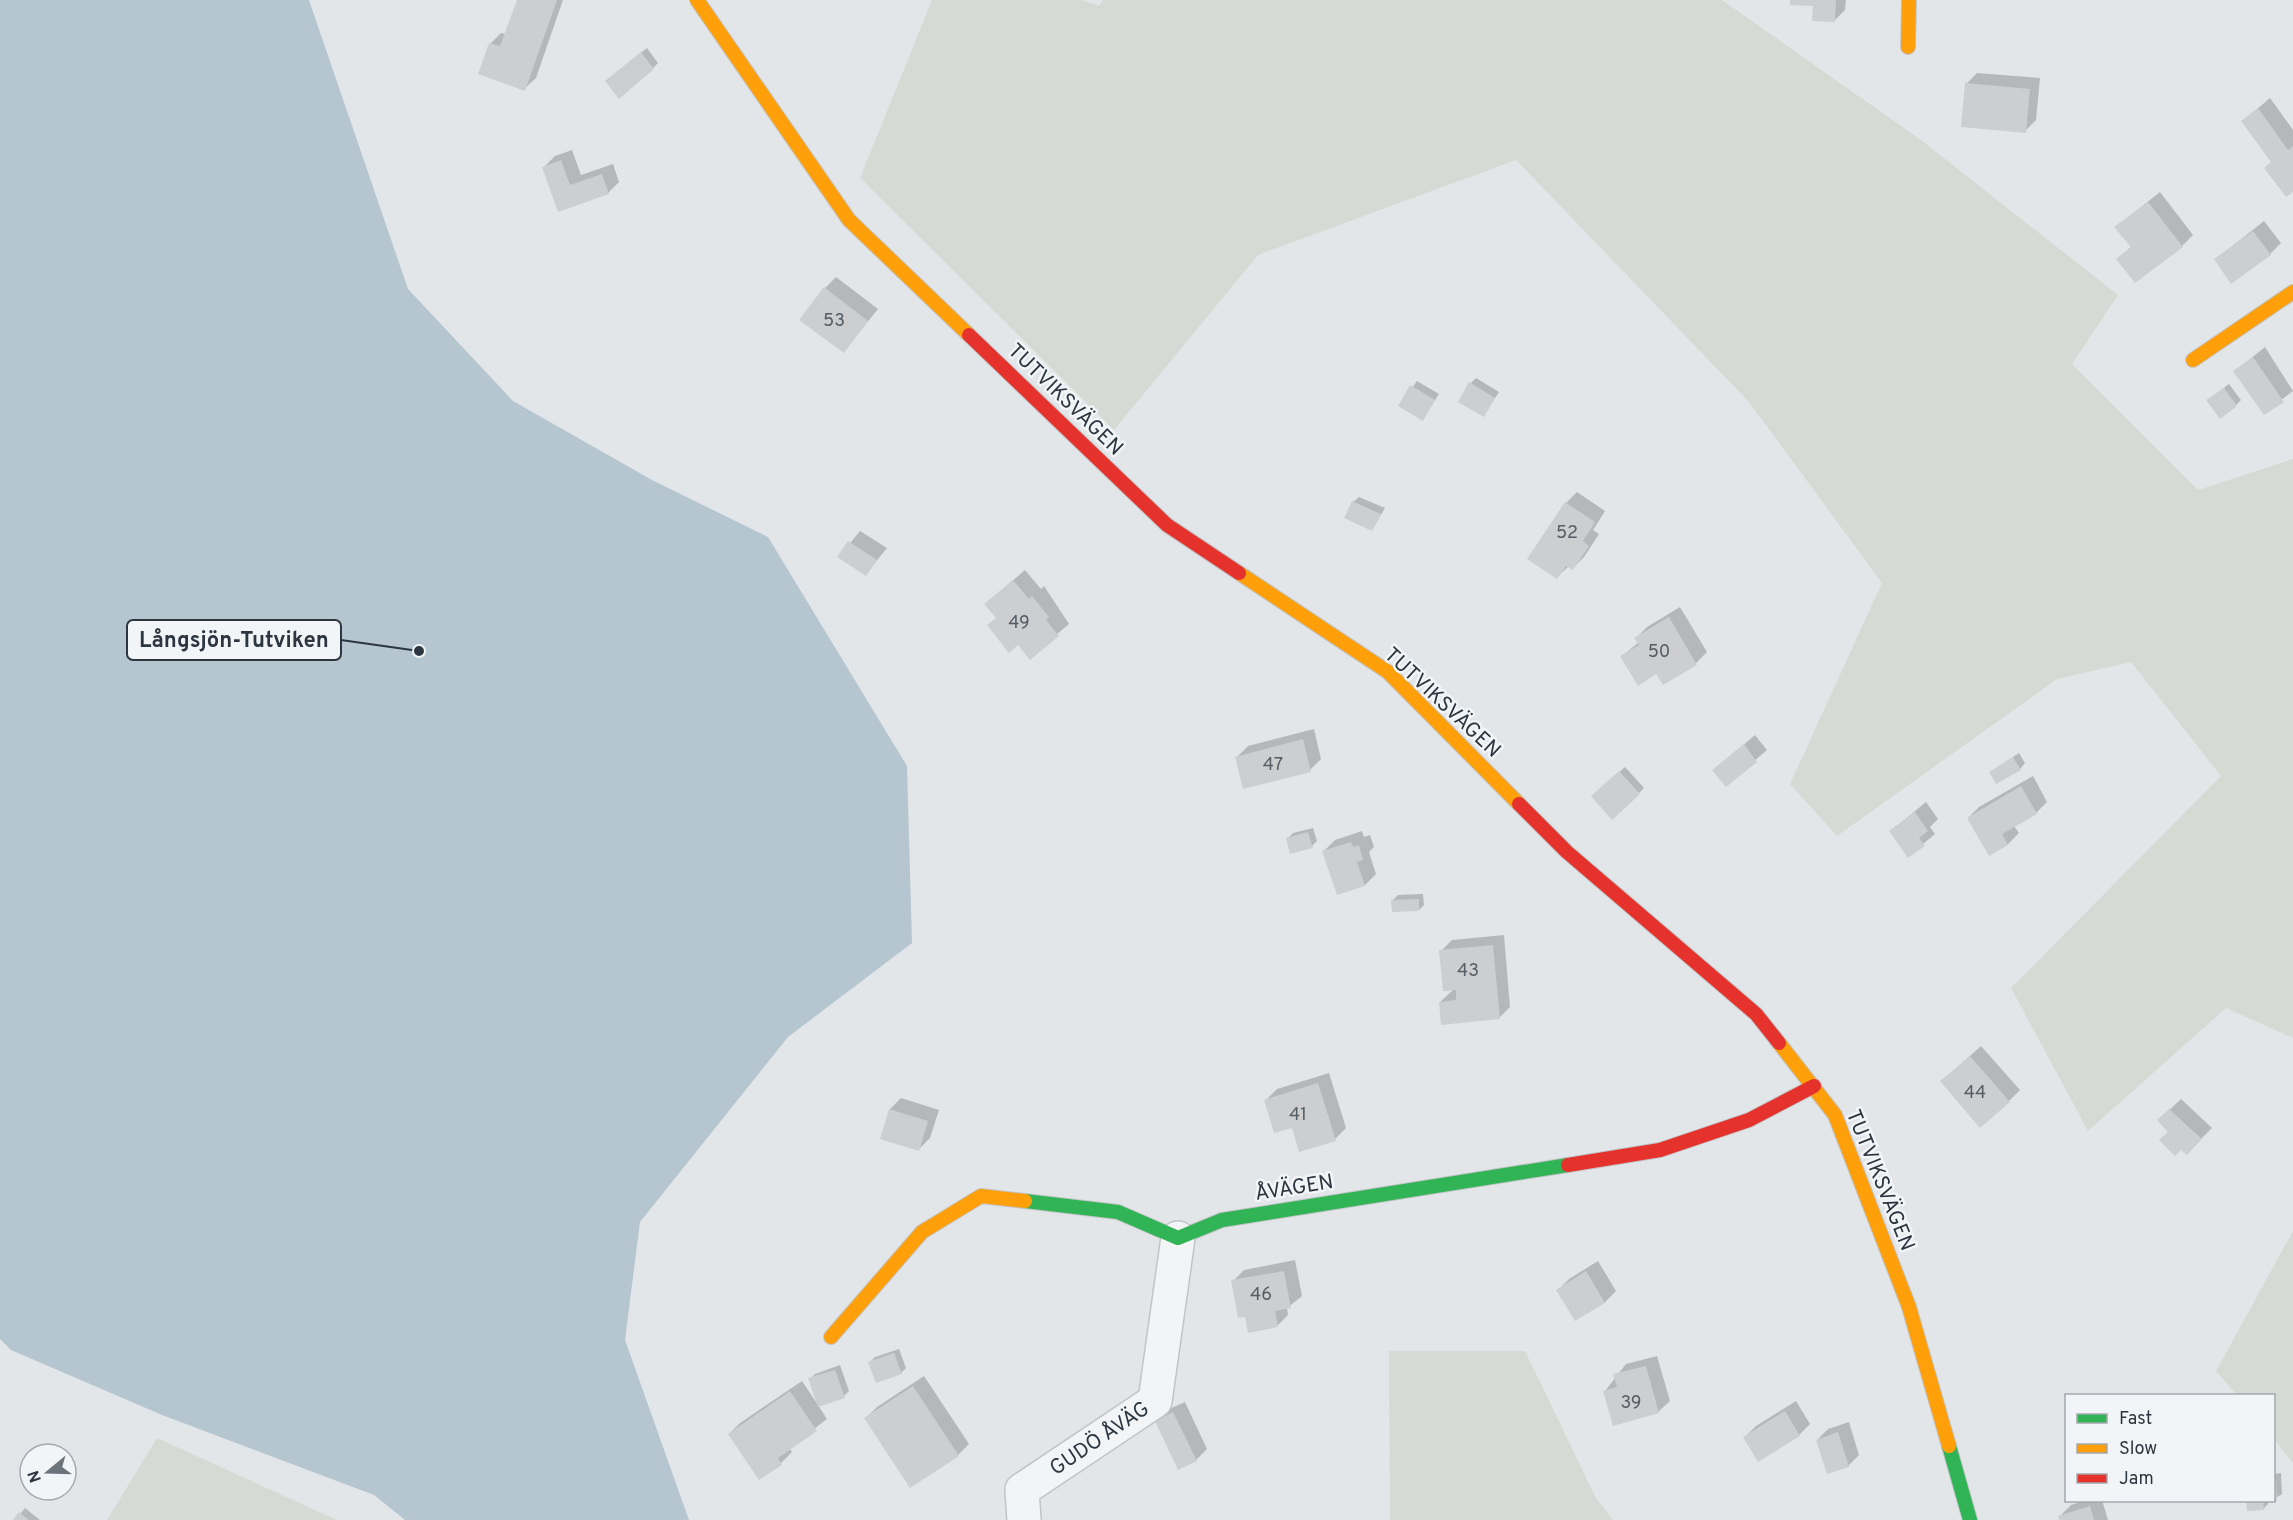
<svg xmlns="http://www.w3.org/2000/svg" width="2293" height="1520" font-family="Overpass,sans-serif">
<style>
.green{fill:#d5dbd4}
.water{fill:#b5c6d0}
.shadow{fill:#0003}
.building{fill:#ccced0}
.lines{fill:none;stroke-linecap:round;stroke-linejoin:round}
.street-casing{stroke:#c2c4c6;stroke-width:36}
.fast-casing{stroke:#c2c4c6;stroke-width:16}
.slow-casing{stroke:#c2c4c6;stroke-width:16}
.jam-casing{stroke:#c2c4c6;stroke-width:16}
.street{stroke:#f3f4f5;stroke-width:33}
.fast{stroke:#30b455;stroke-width:14}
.slow{stroke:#ff9f0a;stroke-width:14}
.jam{stroke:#e5322d;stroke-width:14}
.labels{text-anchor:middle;stroke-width:5;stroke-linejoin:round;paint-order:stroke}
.number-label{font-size:18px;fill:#555d65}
.street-label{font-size:21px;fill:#2c3640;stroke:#f2f5f7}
.leader{fill:none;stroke:#2c3640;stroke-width:2}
.callout-dot{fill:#2c3640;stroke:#f2f5f7;stroke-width:2}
.callout{fill:#f2f5f7;stroke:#2c3640;stroke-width:2}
.callout-label{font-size:22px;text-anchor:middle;font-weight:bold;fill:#2c3640}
</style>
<rect width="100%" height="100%" fill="#e3e6e8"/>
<!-- green -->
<path class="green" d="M 932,0 L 1082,0 L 1099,6 L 1103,0 L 1722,0 L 1921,140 L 2118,295 L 2072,364 L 2198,490 L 2293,459 L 2293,1038 L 2226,1008 L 2088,1131 L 2011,988 L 2221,776 L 2131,662 L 2057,679 L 1837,836 L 1790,784 L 1882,583 L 1749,402 L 1516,160 L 1258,255 L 1114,430 L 860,178 Z
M 2293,1231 L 2293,1463 L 2274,1439 L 2274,1396 L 2237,1395 L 2216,1371 Z
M 1389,1351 L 1525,1351 L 1596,1498 L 1613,1520 L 1390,1520 Z
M 157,1438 L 337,1520 L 107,1520 Z"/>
<!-- water -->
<path class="water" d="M 0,0 L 309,0 L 408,289 L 513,401 L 652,480 L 768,537 L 907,766 L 912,943 L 788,1037 L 640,1222 L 625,1340 L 689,1520 L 405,1520 L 374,1495 L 162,1415 L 11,1350 L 0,1339 Z"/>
<!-- shadow -->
<path class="shadow" d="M 518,0 L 563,0 L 536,78 L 524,89 L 490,44 L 501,33 L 506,34 Z
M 1792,0 L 1846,0 L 1845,10 L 1834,21 L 1815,5 Z
M 647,48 L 658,63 L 653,68 L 612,76 Z
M 1977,73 L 2040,78 L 2036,120 L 2025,131 L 1966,84 Z
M 2270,98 L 2293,130 L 2293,192 L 2243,121 Z
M 572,150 L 581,175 L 613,164 L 619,182 L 608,193 L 559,210 L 544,167 L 555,156 Z
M 2160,192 L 2193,235 L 2182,246 L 2118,259 L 2132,246 L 2116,227 Z
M 2264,221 L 2281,243 L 2270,254 L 2216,259 Z
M 836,277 L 878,309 L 844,351 L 825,288 Z
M 2265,347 L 2293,391 L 2264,413 L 2235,371 Z
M 1476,378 L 1499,392 L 1484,415 L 1471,383 Z
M 1417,381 L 1439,394 L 1423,419 L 1400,405 Z
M 2229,384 L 2241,400 L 2236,405 L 2213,396 Z
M 1577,492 L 1605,511 L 1593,530 L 1599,534 L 1584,557 L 1573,568 L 1569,566 L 1557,577 L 1566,503 Z
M 1359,497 L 1385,508 L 1372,530 L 1353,502 Z
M 860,531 L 887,548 L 866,574 L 839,557 Z
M 1025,570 L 1041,589 L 1044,586 L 1069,624 L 1030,657 L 986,604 Z
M 1680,607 L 1707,652 L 1696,663 L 1663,683 L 1657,672 L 1622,656 L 1639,642 L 1636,638 L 1647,627 Z
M 1314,729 L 1321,759 L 1310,770 L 1237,757 L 1248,746 Z
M 1755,735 L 1767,750 L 1726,785 L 1714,770 Z
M 2019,753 L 2025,763 L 2020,769 L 1991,772 Z
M 1625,767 L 1644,788 L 1639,793 L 1598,791 Z
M 2033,776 L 2047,802 L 2036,813 L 2014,826 L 2019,833 L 2008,844 L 1989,854 L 1968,818 L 1979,807 Z
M 1926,802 L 1938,819 L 1930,827 L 1935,834 L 1909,856 L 1891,831 Z
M 1313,828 L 1317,841 L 1312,846 L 1288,838 L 1293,833 Z
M 1362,831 L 1364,837 L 1370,835 L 1374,847 L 1369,852 L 1376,874 L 1365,885 L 1338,893 L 1324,851 L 1335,840 Z
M 1423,894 L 1424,905 L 1419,910 L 1393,900 L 1398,895 Z
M 1504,935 L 1510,1007 L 1499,1018 L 1440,1002 L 1454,989 L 1441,951 L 1452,940 Z
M 1981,1046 L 2020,1090 L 2009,1101 L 1942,1081 Z
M 1329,1073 L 1346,1128 L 1335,1139 L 1293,1126 L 1266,1100 L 1277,1089 Z
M 901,1098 L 939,1110 L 930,1138 L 919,1149 L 881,1138 L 890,1109 Z
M 2181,1099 L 2212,1128 L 2187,1153 L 2159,1120 Z
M 1295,1260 L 1302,1296 L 1287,1308 L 1288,1315 L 1277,1326 L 1247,1315 L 1233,1281 L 1244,1270 Z
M 1598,1261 L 1616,1291 L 1605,1302 L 1576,1319 L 1558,1290 L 1569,1279 Z
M 899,1349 L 906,1368 L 901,1373 L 870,1362 L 875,1357 Z
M 1657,1356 L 1670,1401 L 1658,1412 L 1605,1391 L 1626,1364 Z
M 840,1365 L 849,1391 L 844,1396 L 818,1405 L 827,1419 L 789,1448 L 792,1452 L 781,1463 L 759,1478 L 729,1434 L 740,1423 L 802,1381 L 818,1405 L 810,1379 L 815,1374 Z
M 924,1376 L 969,1444 L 958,1455 L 866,1418 L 877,1407 Z
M 1796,1401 L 1810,1424 L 1799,1435 L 1745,1437 L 1756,1426 Z
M 1185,1402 L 1207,1449 L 1196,1460 L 1156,1421 L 1167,1410 Z
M 1849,1422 L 1859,1455 L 1848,1466 L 1817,1440 L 1828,1429 Z
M 2281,1473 L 2282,1494 L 2274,1499 L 2274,1474 Z
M 2085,1500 L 2102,1500 L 2108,1520 L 2061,1520 L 2060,1516 L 2071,1505 Z
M 2248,1500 L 2268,1500 L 2268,1504 L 2263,1509 Z
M 25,1508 L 40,1520 L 15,1520 Z"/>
<!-- building -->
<path class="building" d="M 517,0 L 557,0 L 525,91 L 478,74 L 489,43 L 500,46 Z
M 1790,0 L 1836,0 L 1835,22 L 1812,21 L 1813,6 L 1790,5 Z
M 641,52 L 654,69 L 619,99 L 605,81 Z
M 1965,83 L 2030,89 L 2026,133 L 1961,127 Z
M 2258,108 L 2288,150 L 2293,146 L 2293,192 L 2286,197 L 2264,168 L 2271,162 L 2241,121 Z
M 561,160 L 570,185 L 602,174 L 609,194 L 558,212 L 542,167 Z
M 2148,202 L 2183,247 L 2135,283 L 2116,259 L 2131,247 L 2114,227 Z
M 2253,231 L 2271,255 L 2231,284 L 2214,259 Z
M 824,287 L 868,321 L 844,353 L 799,320 Z
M 2253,357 L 2284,402 L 2264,415 L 2233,371 Z
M 1469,382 L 1495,398 L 1484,417 L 1458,402 Z
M 1410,385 L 1435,400 L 1423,421 L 1398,406 Z
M 2224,388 L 2237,406 L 2220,419 L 2206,400 Z
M 1352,501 L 1381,514 L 1372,531 L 1344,518 Z
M 1565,502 L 1595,522 L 1583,541 L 1589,546 L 1573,570 L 1566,566 L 1557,579 L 1527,559 Z
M 848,541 L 877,560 L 866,576 L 837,557 Z
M 1013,580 L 1029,599 L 1032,596 L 1049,617 L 1046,620 L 1059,636 L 1030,660 L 1018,645 L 1009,653 L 987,625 L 996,618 L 984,604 Z
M 1669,617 L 1697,665 L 1663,685 L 1656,674 L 1638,686 L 1620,656 L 1639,645 L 1634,638 Z
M 1303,739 L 1311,772 L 1243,789 L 1235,757 Z
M 1744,744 L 1757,762 L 1726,787 L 1712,770 Z
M 2013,757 L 2021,770 L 1996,784 L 1989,772 Z
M 1619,771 L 1640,794 L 1612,820 L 1591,796 Z
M 2021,786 L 2037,814 L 2002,834 L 2008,845 L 1989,856 L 1967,818 Z
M 1915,812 L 1928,831 L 1919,838 L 1925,846 L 1908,858 L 1889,831 Z
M 1308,832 L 1313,848 L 1290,854 L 1286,838 Z
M 1351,842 L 1353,847 L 1359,845 L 1363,860 L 1357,862 L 1365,886 L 1337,895 L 1322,851 Z
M 1419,899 L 1419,911 L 1392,912 L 1391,900 Z
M 1493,945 L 1500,1019 L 1441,1025 L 1439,1002 L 1456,1000 L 1456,990 L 1443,991 L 1439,950 Z
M 1970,1056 L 2010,1102 L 1980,1128 L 1940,1081 Z
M 1318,1083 L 1336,1141 L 1299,1152 L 1292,1128 L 1274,1133 L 1264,1100 Z
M 889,1109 L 928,1121 L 919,1151 L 880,1139 Z
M 2169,1109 L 2202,1139 L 2187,1155 L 2181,1150 L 2175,1156 L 2159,1140 L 2168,1132 L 2157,1120 Z
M 1284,1271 L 1291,1308 L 1275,1311 L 1278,1327 L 1248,1333 L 1245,1317 L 1238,1318 L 1231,1280 Z
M 1586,1271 L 1605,1303 L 1575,1321 L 1556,1290 Z
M 894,1353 L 902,1374 L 876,1383 L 868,1362 Z
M 1646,1366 L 1659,1413 L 1613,1426 L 1603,1391 L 1617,1387 L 1613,1374 Z
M 835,1370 L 845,1398 L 818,1407 L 808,1378 Z
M 913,1386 L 959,1456 L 910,1488 L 864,1418 Z
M 790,1391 L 817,1431 L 778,1458 L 782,1465 L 759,1480 L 728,1434 Z
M 1785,1411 L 1800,1436 L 1758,1462 L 1743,1437 Z
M 1173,1412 L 1197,1461 L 1178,1470 L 1155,1421 Z
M 1838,1432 L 1849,1467 L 1827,1474 L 1816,1440 Z
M 2274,1478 L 2276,1478 L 2277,1501 L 2274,1501 Z
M 2246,1500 L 2263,1500 L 2264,1510 L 2247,1511 Z
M 2090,1506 L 2094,1520 L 2059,1520 L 2058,1516 Z
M 19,1512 L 29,1520 L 13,1520 Z"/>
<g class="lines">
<defs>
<path id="street" d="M 1024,1520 L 1022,1490 L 1155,1401 L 1178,1238"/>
<path id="fast" d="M 1025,1201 L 1118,1212 L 1178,1238 L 1222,1220 L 1568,1165
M 1949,1446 L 1970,1520"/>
<path id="slow" d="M 697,0 L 849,220 L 969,335
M 1908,47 L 1909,0
M 2193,360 L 2293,292
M 1239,573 L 1388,672 L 1519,804
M 1779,1043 L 1835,1115 L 1909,1307 L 1949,1446
M 831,1337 L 922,1232 L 981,1196 L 1025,1201"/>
<path id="jam" d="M 969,335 L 1167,525 L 1239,573
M 1519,804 L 1567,852 L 1756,1014 L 1779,1043
M 1568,1165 L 1660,1150 L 1749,1120 L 1814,1086"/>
</defs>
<!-- street casing -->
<use href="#street" class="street-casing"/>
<!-- fast casing -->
<use href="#fast" class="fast-casing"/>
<!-- slow casing -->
<use href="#slow" class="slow-casing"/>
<!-- jam casing -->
<use href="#jam" class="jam-casing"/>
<!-- street -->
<use href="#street" class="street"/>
<!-- fast -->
<use href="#fast" class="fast"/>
<!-- slow -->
<use href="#slow" class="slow"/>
<!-- jam -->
<use href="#jam" class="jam"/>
</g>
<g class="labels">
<!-- number labels -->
<g class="number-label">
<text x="834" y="326">53</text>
<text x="1567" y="538">52</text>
<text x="1019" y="628">49</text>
<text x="1659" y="657">50</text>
<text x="1273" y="770">47</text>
<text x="1468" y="976">43</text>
<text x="1975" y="1098">44</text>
<text x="1298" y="1120">41</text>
<text x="1261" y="1300">46</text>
<text x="1631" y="1408">39</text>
</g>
<!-- street labels -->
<g class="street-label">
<text transform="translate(1066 399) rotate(44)" y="7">TUTVIKSVÄGEN</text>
<text transform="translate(1443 702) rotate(43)" y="7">TUTVIKSVÄGEN</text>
<text transform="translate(1881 1180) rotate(68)" y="7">TUTVIKSVÄGEN</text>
<text transform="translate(1294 1187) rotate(-9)" y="7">ÅVÄGEN</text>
<text transform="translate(1099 1438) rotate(-34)" y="7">GUDÖ ÅVÄG</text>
</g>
</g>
<!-- callouts -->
<path class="leader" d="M419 651L341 640"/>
<circle class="callout-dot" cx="419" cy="651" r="6"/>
<rect class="callout" x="127" y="620" width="214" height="40" rx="6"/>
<g class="callout-label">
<text x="234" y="647">Långsjön-Tutviken</text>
</g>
<!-- legend -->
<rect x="2065" y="1394" width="210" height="108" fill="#f2f5f7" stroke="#a3a9ae" stroke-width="1.5"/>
<rect x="2077" y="1414" width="30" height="9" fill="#30b455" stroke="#a3a9ae" stroke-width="1.5"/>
<text x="2119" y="1424" font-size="18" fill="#2c3640">Fast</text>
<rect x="2077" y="1444" width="30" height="9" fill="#ff9f0a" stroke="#a3a9ae" stroke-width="1.5"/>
<text x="2119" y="1454" font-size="18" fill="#2c3640">Slow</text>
<rect x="2077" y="1474" width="30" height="9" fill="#e5322d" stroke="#a3a9ae" stroke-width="1.5"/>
<text x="2119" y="1484" font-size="18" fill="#2c3640">Jam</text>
<!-- north arrow -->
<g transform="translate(48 1472) rotate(251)"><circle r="28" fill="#f2f5f7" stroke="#a3a9ae" stroke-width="1.5"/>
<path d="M0-4.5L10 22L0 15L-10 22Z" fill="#6c747b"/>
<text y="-9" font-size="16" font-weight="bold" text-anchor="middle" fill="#2c3640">N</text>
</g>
</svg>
